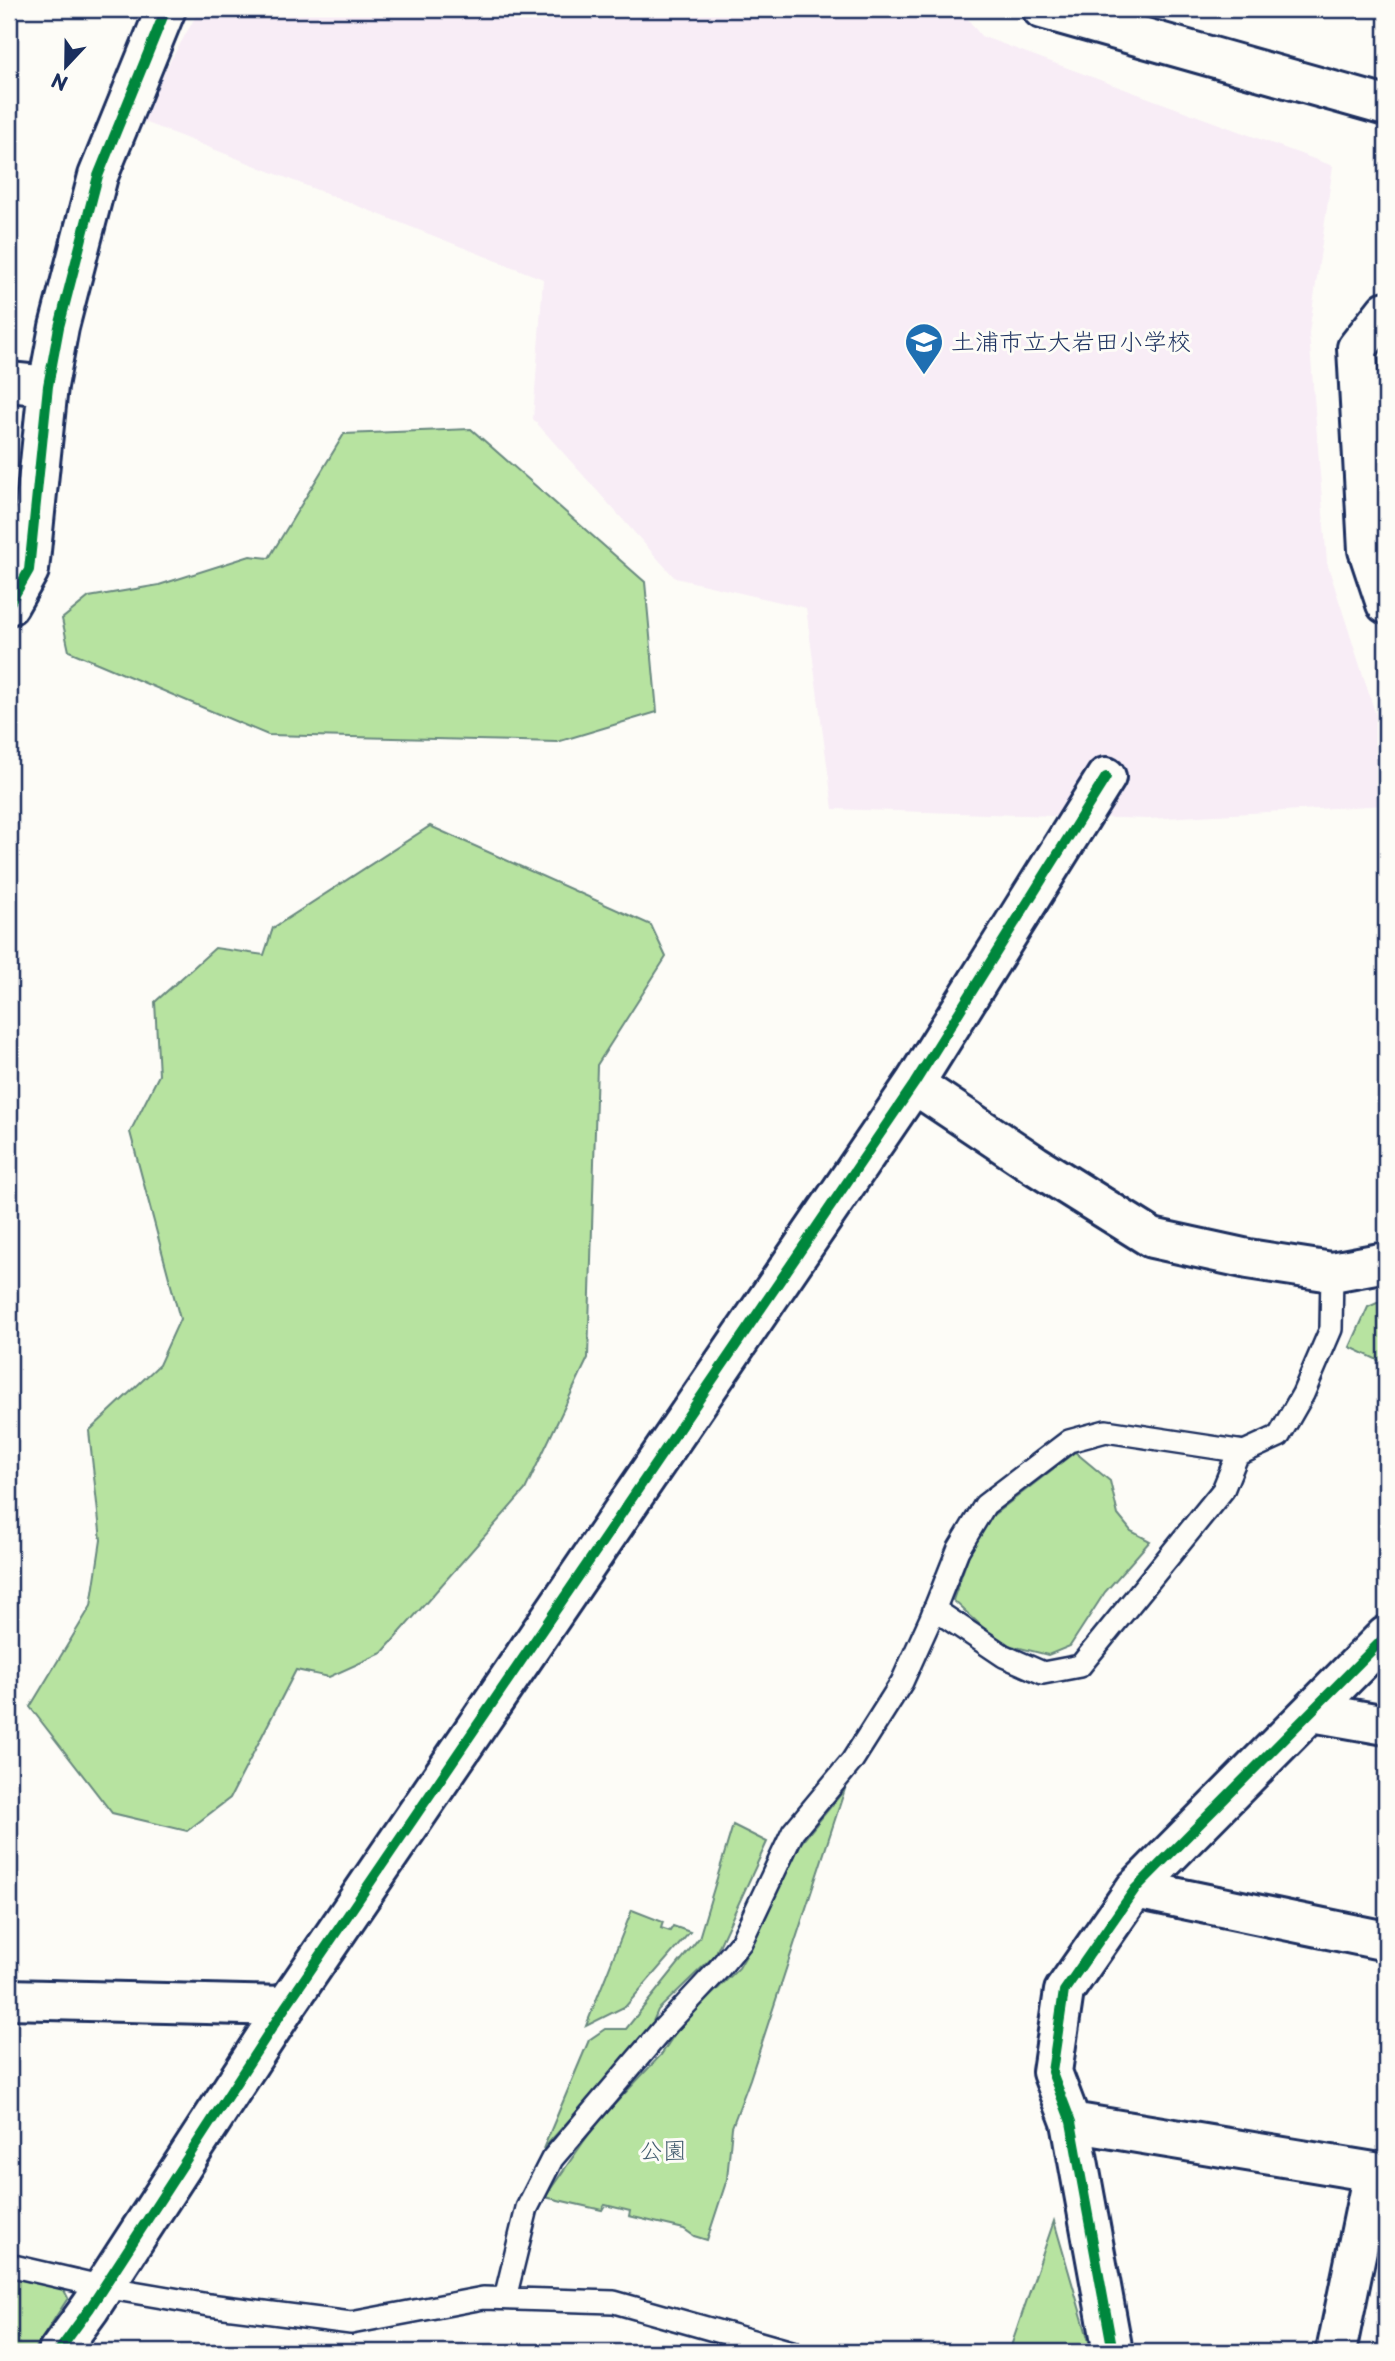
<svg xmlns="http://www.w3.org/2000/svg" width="1395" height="2361" font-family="'Playpen Sans','Klee One',sans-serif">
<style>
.built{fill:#f8edf6}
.green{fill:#b7e3a0;stroke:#69897f;stroke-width:2}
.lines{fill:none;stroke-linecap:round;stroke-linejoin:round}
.service-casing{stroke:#1b2f5e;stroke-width:26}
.minor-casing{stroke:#1b2f5e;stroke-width:44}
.service{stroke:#fdfcf7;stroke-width:21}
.minor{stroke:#fdfcf7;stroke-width:38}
.cycleway-casing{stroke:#fdfcf7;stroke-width:15}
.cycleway{stroke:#00873e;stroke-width:10}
.labels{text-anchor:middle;stroke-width:6;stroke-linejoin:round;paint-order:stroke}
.poi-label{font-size:24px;fill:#1b2f5e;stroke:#fdfcf7;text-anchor:start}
.park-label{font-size:24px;fill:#425c6e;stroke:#fdfcf7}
</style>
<rect width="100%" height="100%" fill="#fdfcf7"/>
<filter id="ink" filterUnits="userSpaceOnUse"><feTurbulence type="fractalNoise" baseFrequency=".0143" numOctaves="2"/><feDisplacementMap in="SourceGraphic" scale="14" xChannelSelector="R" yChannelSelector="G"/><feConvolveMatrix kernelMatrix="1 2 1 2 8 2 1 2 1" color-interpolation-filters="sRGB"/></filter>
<g filter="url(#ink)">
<!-- built -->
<path class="built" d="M 200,9 L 960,9 L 981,36 L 1333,166 L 1309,333 L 1327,563 L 1386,747 L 1386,805 L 1148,819 L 833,809 L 806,608 L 675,578 L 533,419 L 543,279 L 137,119 Z"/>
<!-- green -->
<path class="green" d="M 471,429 L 645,582 L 657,712 L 557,742 L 268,735 L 69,651 L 62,619 L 89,597 L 159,585 L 250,556 L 269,558 L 344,434 Z
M 430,826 L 651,925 L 666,957 L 597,1065 L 588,1358 L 525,1490 L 382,1653 L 329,1677 L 296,1670 L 230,1798 L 187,1831 L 112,1813 L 30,1707 L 91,1606 L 101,1540 L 89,1431 L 159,1365 L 180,1319 L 130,1132 L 159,1075 L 155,1002 L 215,948 L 264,955 L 273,928 Z
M 1386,1299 L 1386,1364 L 1350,1347 L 1368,1307 Z
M 1075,1452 L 1110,1481 L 1118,1515 L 1131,1531 L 1150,1541 L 1105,1592 L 1070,1646 L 1048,1655 L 1000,1643 L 953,1600 L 979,1526 Z
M 845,1789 L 750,2079 L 732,2127 L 727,2179 L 707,2240 L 694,2236 L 684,2229 L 629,2216 L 630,2211 L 605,2205 L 602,2210 L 545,2197 L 596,2124 L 661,2055 L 680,2026 L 739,1968 L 752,1945 L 788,1859 Z
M 733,1825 L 767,1842 L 715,1955 L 658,2010 L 648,2033 L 543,2149 L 589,2040 L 605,2029 L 626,2029 L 699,1938 Z
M 632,1910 L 663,1922 L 661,1928 L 670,1931 L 673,1926 L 690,1932 L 626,2006 L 586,2026 Z
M 1054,2221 L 1092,2352 L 1009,2352 Z
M 9,2274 L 62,2286 L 68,2298 L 33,2352 L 9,2352 Z"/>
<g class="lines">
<defs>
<path id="service" d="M 934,1609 L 1004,1656 L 1043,1673 L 1080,1666 L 1223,1490 L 1239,1451
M 9,2265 L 104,2287 L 209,2305 L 351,2323 L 483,2298 L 614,2302 L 792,2352
M 505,2298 L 527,2208 L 552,2159 L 661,2031 L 717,1971 L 741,1942 L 793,1832 L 852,1761 L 902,1682 L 931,1618 L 958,1550 L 985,1505 L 1069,1441 L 1106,1431 L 1244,1452 L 1279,1436 L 1303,1394 L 1331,1329 L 1332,1272"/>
<path id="minor" d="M 1042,9 L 1386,106
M 1386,311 L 1357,348 L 1368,550 L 1386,604
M 9,382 L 48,386
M 9,605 L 29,570 L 48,386 L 59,327 L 98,176 L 166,9
M 914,1084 L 1035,1165 L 1152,1238 L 1248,1259 L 1332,1272 L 1386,1262
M 1312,1712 L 1386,1725
M 1135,1889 L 1386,1941
M 9,1999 L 286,2006
M 1071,2122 L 1386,2174
M 58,2352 L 90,2308 L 286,2006 L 914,1084 L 1106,777
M 1113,2352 L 1071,2122 L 1052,2072 L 1064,1991 L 1135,1889 L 1386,1636
M 1336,2352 L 1373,2172"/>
</defs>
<!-- service casing -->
<use href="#service" class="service-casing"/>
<!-- minor casing -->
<use href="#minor" class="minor-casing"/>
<!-- service -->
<use href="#service" class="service"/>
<!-- minor -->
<use href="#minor" class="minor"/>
<defs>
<path id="cycleway" d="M 9,605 L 29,570 L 48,386 L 59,327 L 98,176 L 166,9
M 58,2352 L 90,2308 L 286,2006 L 914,1084 L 1106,777
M 1113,2352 L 1071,2122 L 1052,2072 L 1064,1991 L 1135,1889 L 1386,1636"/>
</defs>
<!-- cycleway casing -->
<use href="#cycleway" class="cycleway-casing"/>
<!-- cycleway -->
<use href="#cycleway" class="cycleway"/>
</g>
</g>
<!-- icons -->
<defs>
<symbol id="school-pin" viewBox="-11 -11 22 30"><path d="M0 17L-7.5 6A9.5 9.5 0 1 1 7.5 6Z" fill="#1f6fb2" stroke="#fdfcf7"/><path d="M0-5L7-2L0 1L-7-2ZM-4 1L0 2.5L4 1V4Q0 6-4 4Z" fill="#fff"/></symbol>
</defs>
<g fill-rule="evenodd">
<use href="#school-pin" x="902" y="320" width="44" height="60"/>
</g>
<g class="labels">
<!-- poi labels -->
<g class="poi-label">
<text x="951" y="350">土浦市立大岩田小学校</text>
</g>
<!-- park labels -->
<g class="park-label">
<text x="663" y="2159">公園</text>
</g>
</g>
<!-- margin -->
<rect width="1395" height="2361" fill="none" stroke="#fdfcf7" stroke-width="35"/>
<rect x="18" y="18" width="1360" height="2326" fill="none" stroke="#1b2f5e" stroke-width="2.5" filter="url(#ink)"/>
<!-- north arrow -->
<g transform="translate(66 66) rotate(202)" stroke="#fdfcf7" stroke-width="5" paint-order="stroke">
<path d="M0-5L12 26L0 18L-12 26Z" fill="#1b2f5e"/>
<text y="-10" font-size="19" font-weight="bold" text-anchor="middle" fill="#1b2f5e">N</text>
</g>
</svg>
